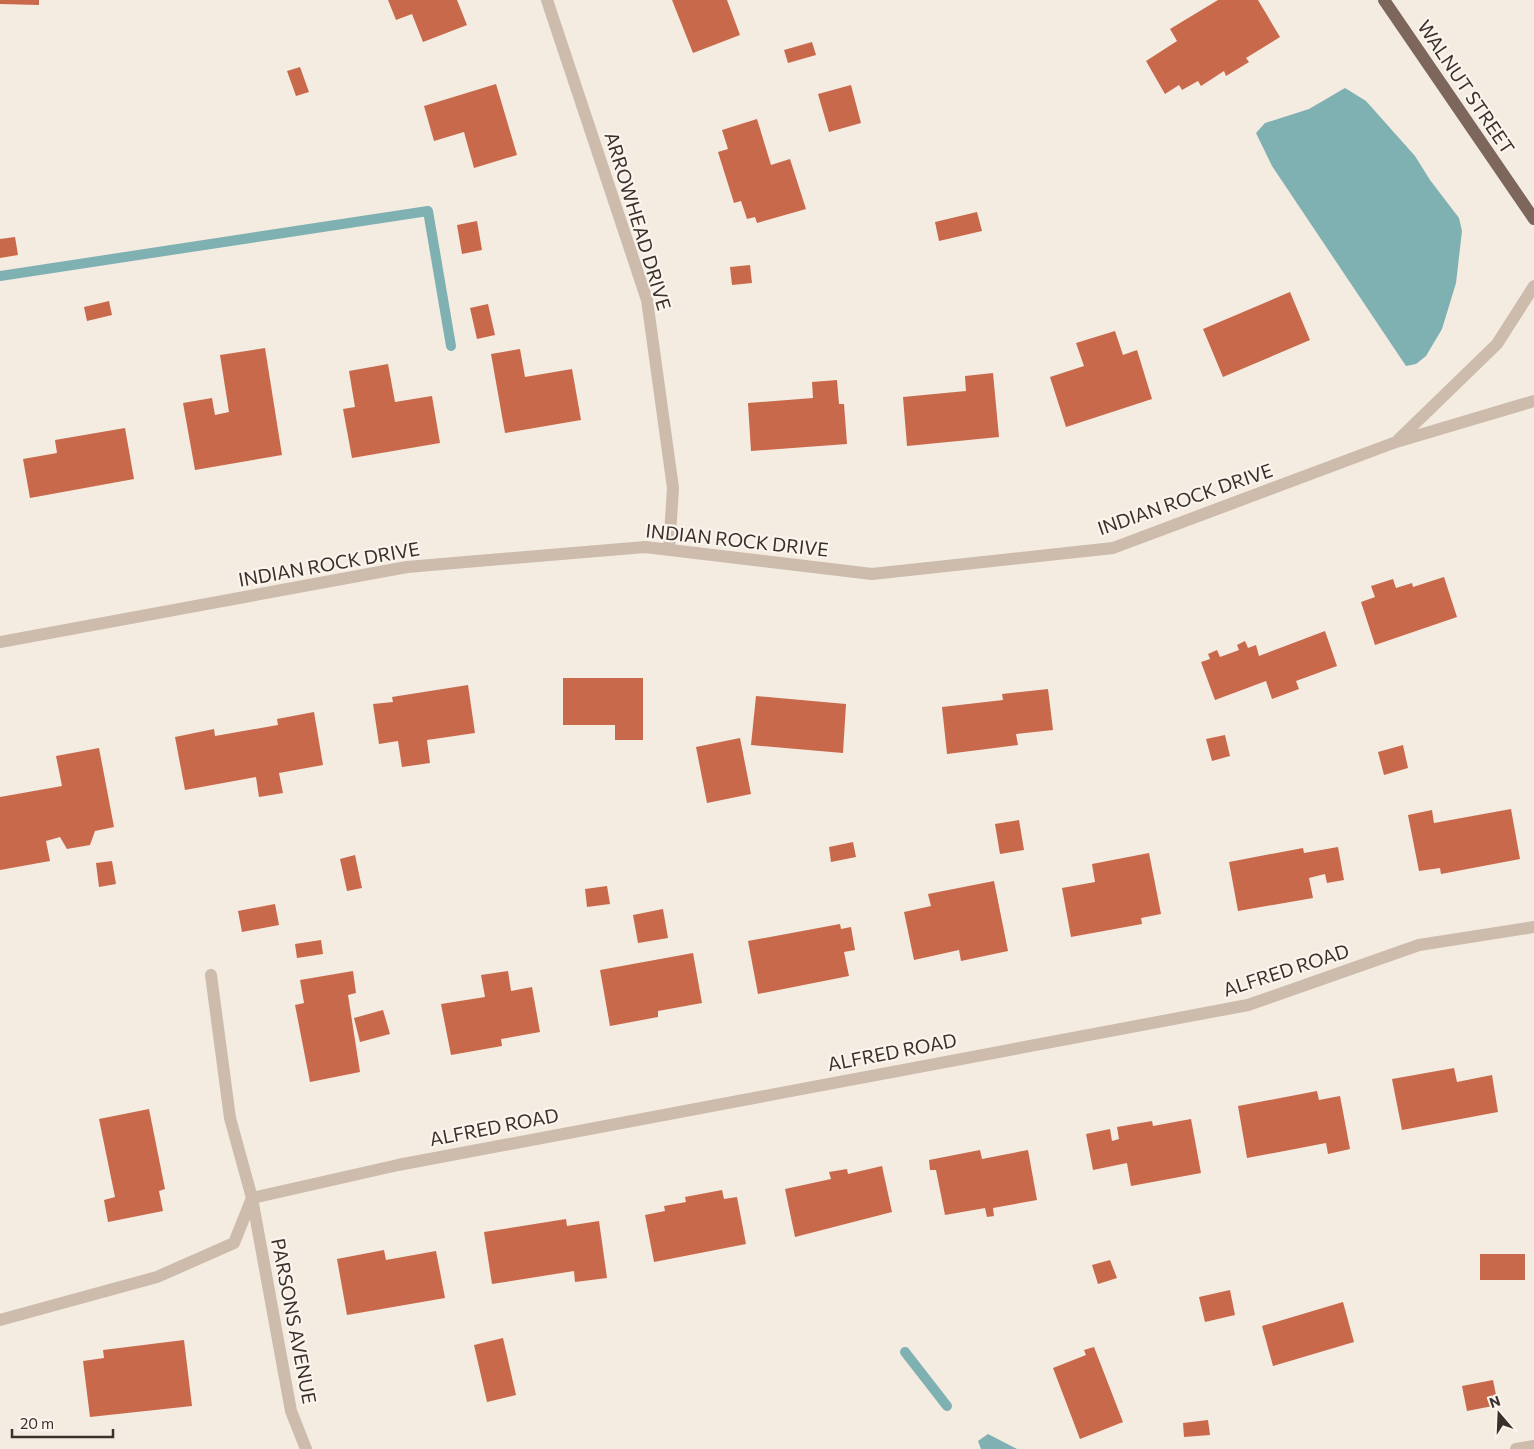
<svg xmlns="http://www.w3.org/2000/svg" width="1534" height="1449" font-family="Commissioner,sans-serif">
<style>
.water{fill:#7fb0b2}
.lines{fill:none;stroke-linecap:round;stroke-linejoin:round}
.stream{stroke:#7fb0b2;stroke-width:10}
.building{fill:#c8694b}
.minor{stroke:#cdbbac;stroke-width:12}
.major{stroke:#7d675c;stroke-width:12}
.labels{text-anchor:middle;stroke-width:4.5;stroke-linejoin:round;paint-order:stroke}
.street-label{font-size:19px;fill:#3b302b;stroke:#fbf5ee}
</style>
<rect width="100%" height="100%" fill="#f4ebe1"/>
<!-- water -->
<path class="water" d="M 1345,88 L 1366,101 L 1415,156 L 1430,180 L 1459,218 L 1462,231 L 1456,283 L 1442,329 L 1426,356 L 1416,364 L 1406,366 L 1272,166 L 1256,133 L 1265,123 L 1309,109 Z
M 988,1434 L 1017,1449 L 981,1449 L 978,1441 Z"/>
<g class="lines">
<!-- stream -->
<path class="stream" d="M 0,276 L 428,211 L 451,346
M 905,1352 L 947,1406"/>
</g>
<!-- building -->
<path class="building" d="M 0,0 L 39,0 L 39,5 L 0,4 Z
M 388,0 L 457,0 L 467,25 L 423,42 L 412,14 L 396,20 Z
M 672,0 L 727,0 L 740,35 L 693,53 Z
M 1218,0 L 1258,0 L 1280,37 L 1246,58 L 1249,62 L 1226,76 L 1224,71 L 1201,86 L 1198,81 L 1182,90 L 1179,85 L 1165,94 L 1146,61 L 1177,41 L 1170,29 Z
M 812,42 L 816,55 L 788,63 L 784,50 Z
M 300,67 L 309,92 L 296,96 L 287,71 Z
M 496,84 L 517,155 L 474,168 L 464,132 L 434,141 L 424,106 Z
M 851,85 L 861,123 L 829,132 L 818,94 Z
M 757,119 L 771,165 L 790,159 L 806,209 L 757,223 L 755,217 L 747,219 L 741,201 L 734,203 L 718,152 L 728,149 L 722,130 Z
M 977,212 L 982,231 L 939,241 L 935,222 Z
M 477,221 L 482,250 L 462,254 L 457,225 Z
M 15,237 L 18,255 L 0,258 L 0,239 Z
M 750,265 L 752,283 L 732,285 L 730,267 Z
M 1290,292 L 1310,340 L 1223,377 L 1203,329 Z
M 109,301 L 112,315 L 87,321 L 84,307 Z
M 488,304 L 495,335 L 477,339 L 470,308 Z
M 1115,331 L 1123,355 L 1137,350 L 1152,399 L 1066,427 L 1050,377 L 1084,366 L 1076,343 Z
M 265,348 L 282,455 L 195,470 L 183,403 L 212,398 L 215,415 L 229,412 L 220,355 Z
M 520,349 L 525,377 L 572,369 L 581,420 L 505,433 L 491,354 Z
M 388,364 L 395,402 L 432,396 L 440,443 L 352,458 L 343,409 L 355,407 L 349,371 Z
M 993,373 L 999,437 L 907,446 L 903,397 L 966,391 L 965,376 Z
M 837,380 L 839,404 L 844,404 L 847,444 L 751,451 L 748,403 L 813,398 L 812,382 Z
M 125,428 L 134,479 L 30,498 L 23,459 L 57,453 L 55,440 Z
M 1444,577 L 1457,617 L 1375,645 L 1361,602 L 1375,597 L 1371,586 L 1393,579 L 1396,588 L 1412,583 L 1413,587 Z
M 1325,631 L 1337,666 L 1296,681 L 1299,689 L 1272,699 L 1266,681 L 1215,700 L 1201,662 L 1210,659 L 1208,654 L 1217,650 L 1220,657 L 1239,650 L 1237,645 L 1245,641 L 1248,648 L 1256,645 L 1259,656 Z
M 563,678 L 643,678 L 643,740 L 615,740 L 615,725 L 563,725 Z
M 468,685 L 475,733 L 427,740 L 430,763 L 402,767 L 398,741 L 379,744 L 373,704 L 393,702 L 392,697 Z
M 1048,689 L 1053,730 L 1016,734 L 1018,745 L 947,754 L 942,707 L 1003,700 L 1002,694 Z
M 756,696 L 846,704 L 843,753 L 751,745 Z
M 314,712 L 323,765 L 279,773 L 283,793 L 259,797 L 256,777 L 185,790 L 175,737 L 214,729 L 215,736 L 278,725 L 277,719 Z
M 1225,735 L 1230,756 L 1212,761 L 1206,739 Z
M 740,738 L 751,794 L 707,803 L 696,747 Z
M 1403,745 L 1408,768 L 1384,775 L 1378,752 Z
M 99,748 L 114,827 L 95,831 L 90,845 L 67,849 L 60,837 L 46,841 L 50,861 L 0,870 L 0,797 L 62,786 L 56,756 Z
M 1511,809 L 1520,859 L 1441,874 L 1440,868 L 1419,871 L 1408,815 L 1432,810 L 1434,823 Z
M 1019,820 L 1024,850 L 1000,854 L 995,824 Z
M 853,842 L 856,857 L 831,862 L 829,847 Z
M 1338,847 L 1344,880 L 1327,883 L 1325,874 L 1309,878 L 1313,898 L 1238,911 L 1229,862 L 1303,848 L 1304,853 Z
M 1149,853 L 1161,914 L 1141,918 L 1142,924 L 1071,937 L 1062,888 L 1095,882 L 1092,864 Z
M 355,855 L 362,888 L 347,891 L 340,859 Z
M 112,861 L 116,884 L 99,887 L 96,863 Z
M 994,881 L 1008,951 L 961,961 L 959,950 L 914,960 L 904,912 L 931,906 L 928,894 Z
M 607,886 L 610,904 L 587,907 L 585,889 Z
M 275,904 L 279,925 L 242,932 L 238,911 Z
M 663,909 L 668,938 L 638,943 L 633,915 Z
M 840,924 L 841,929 L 851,927 L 855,950 L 844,952 L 849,976 L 758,994 L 748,941 Z
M 321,940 L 323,954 L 297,958 L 295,944 Z
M 693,953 L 702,1003 L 658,1011 L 658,1017 L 610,1026 L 600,970 Z
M 353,971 L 356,993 L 348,995 L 360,1072 L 310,1082 L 295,1005 L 304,1003 L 300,980 Z
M 508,971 L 511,991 L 532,987 L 540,1032 L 501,1039 L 502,1046 L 451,1055 L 441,1004 L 485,997 L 481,975 Z
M 383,1010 L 390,1034 L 360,1042 L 354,1018 Z
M 1454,1068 L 1457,1082 L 1492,1075 L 1498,1112 L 1402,1130 L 1392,1079 Z
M 1317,1091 L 1319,1100 L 1340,1096 L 1350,1149 L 1328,1154 L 1326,1143 L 1247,1158 L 1238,1106 Z
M 149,1109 L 165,1189 L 159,1191 L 163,1211 L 108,1222 L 104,1200 L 115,1197 L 99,1119 Z
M 1191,1119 L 1201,1173 L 1131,1186 L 1127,1163 L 1093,1170 L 1086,1134 L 1110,1129 L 1112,1141 L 1119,1139 L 1117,1127 L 1152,1121 L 1153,1126 Z
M 980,1150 L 982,1159 L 1028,1150 L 1037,1200 L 993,1208 L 994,1216 L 987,1217 L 985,1208 L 945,1215 L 936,1170 L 930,1170 L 929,1160 Z
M 882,1166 L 892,1212 L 795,1237 L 785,1189 L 831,1179 L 829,1172 L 847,1169 L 848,1174 Z
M 722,1190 L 724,1199 L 737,1197 L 746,1244 L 654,1262 L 645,1215 L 665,1211 L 664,1206 L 686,1202 L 685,1197 Z
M 566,1219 L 567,1226 L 599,1221 L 607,1278 L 575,1282 L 574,1271 L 492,1284 L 484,1232 Z
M 384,1250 L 386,1260 L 436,1251 L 445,1298 L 347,1315 L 337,1259 Z
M 1480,1254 L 1525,1254 L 1525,1280 L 1480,1280 Z
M 1110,1260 L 1117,1278 L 1098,1284 L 1092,1265 Z
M 1230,1290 L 1235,1315 L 1205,1322 L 1199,1297 Z
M 1343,1302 L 1354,1342 L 1273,1366 L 1262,1326 Z
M 503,1338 L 516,1395 L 487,1402 L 474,1345 Z
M 184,1340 L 192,1406 L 90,1417 L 83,1361 L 104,1358 L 103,1350 Z
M 1094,1347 L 1123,1422 L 1080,1439 L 1053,1368 L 1086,1355 L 1084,1350 Z
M 1493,1380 L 1498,1405 L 1467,1411 L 1462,1386 Z
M 1208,1420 L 1210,1435 L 1184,1437 L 1183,1423 Z"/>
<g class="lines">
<!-- minor -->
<path class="minor" d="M 547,0 L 647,300 L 673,488 L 669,550
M 1398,440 L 1497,344 L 1534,286
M 0,642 L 407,567 L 645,547 L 872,574 L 1113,548 L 1396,442 L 1534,401
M 211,975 L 230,1118 L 252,1198 L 291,1411 L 306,1449
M 0,1320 L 157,1277 L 234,1243 L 252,1198 L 398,1165 L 1248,1005 L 1419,945 L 1534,927
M 1516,1449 L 1534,1446"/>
<!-- major -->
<path class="major" d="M 1384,0 L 1534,219"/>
</g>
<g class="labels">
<!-- street labels -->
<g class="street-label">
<text transform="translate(1466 87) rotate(56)" y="7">WALNUT STREET</text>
<text transform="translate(638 221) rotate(73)" y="7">ARROWHEAD DRIVE</text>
<text transform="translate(1185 499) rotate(-19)" y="7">INDIAN ROCK DRIVE</text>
<text transform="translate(737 540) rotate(6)" y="7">INDIAN ROCK DRIVE</text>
<text transform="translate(329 564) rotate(-10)" y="7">INDIAN ROCK DRIVE</text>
<text transform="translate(1286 970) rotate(-18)" y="7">ALFRED ROAD</text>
<text transform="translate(892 1052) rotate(-11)" y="7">ALFRED ROAD</text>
<text transform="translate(494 1127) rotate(-11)" y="7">ALFRED ROAD</text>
<text transform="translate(294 1321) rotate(79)" y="7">PARSONS AVENUE</text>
</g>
</g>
<!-- north arrow -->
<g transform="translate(1499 1414) rotate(341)" stroke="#fbf5ee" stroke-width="4" paint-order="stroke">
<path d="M0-4L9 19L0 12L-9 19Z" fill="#3b302b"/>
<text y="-8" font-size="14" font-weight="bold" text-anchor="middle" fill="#3b302b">N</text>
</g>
<!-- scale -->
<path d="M12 1429v8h101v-8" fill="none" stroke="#3b302b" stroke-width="2.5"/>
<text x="20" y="1429" font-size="15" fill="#3b302b" stroke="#fbf5ee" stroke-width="4" paint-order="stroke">20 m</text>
</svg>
